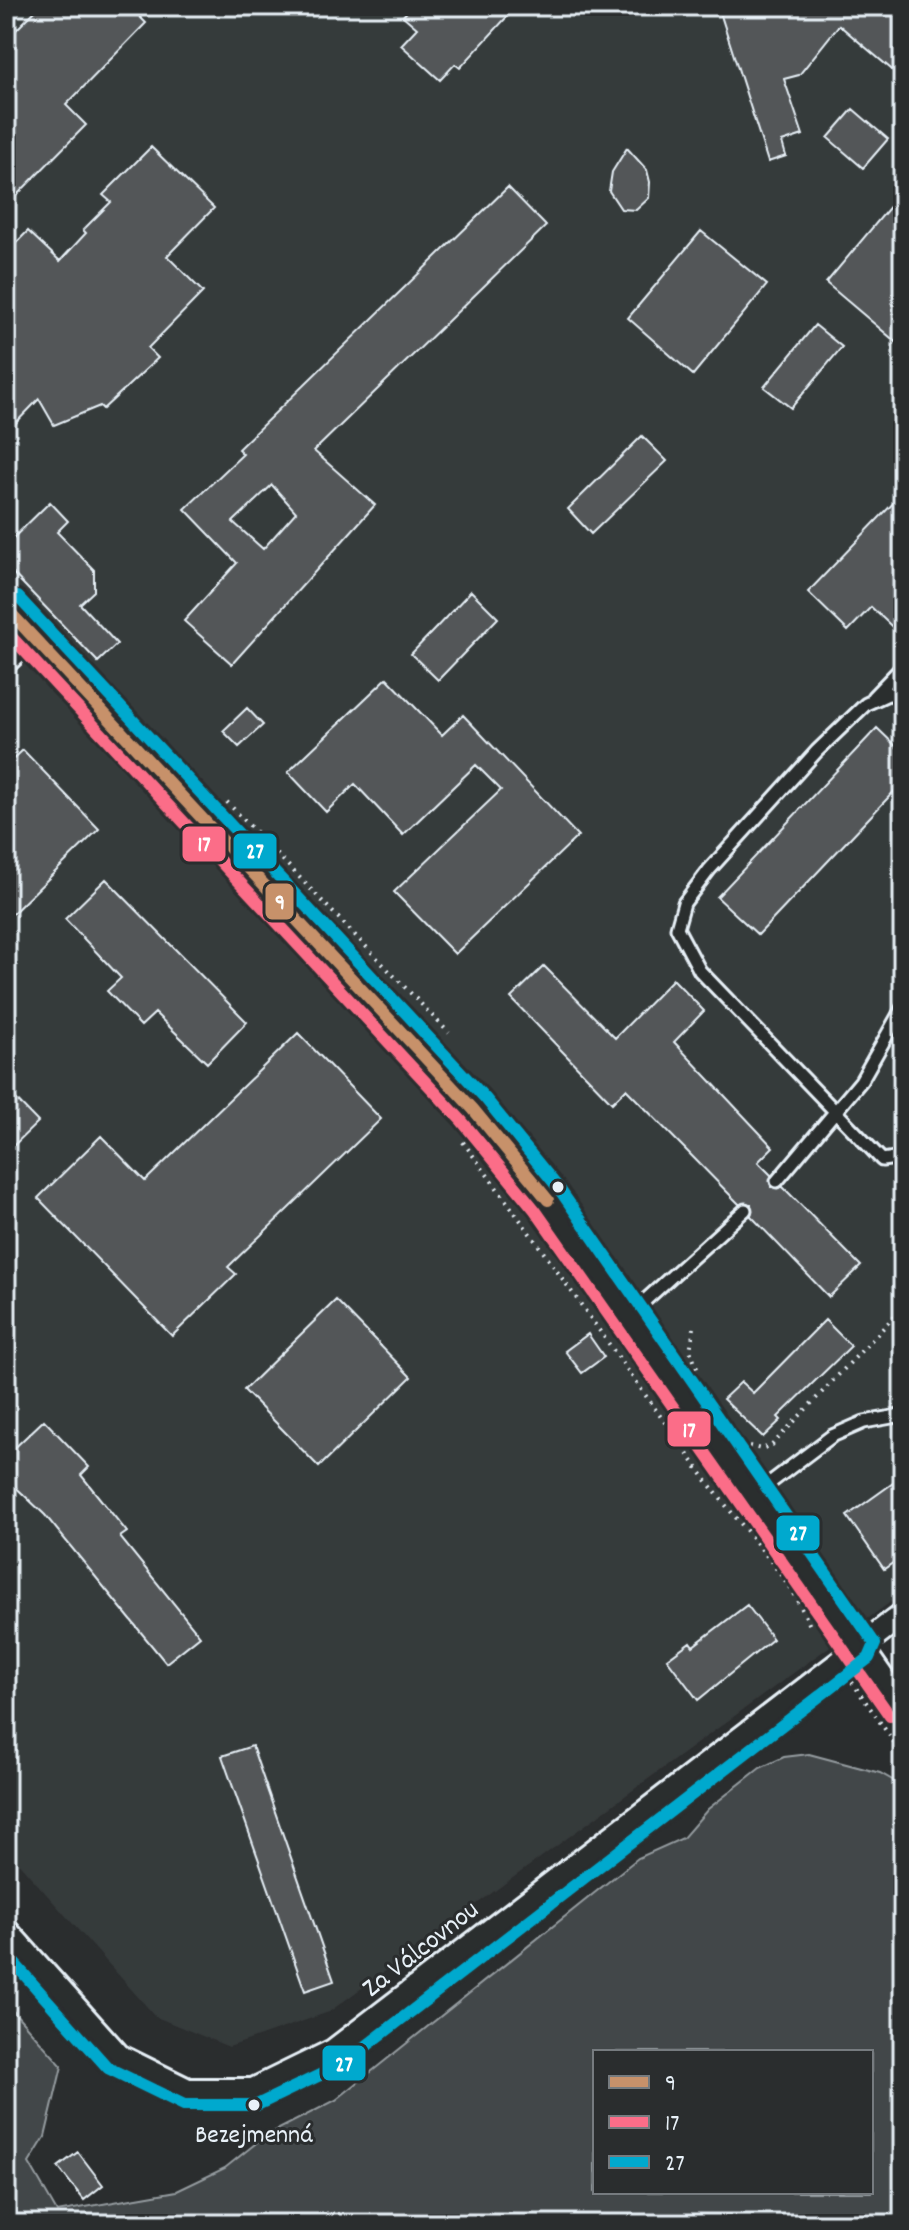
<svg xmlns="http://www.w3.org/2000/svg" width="909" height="2230" font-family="Dekko,sans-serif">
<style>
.built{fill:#363a3b}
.green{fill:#424648;stroke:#959ca0;stroke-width:2;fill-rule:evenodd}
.building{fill:#535759;stroke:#e8f1f8;stroke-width:2;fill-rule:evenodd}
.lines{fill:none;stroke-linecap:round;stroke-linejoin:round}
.service-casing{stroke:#e8f1f8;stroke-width:17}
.minor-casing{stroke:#e8f1f8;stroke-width:28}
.path{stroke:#e8f1f8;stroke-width:4;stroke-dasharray:2 6;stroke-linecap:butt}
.service{stroke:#2a2d2e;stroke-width:11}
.minor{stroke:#2a2d2e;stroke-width:22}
.bus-1-casing{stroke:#2a2d2e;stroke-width:18}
.bus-2-casing{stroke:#2a2d2e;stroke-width:18}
.bus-3-casing{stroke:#2a2d2e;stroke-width:18}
.bus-1{stroke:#c7916a;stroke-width:12}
.bus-2{stroke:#fb6d88;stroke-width:12}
.bus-3{stroke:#00a9ce;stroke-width:12}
.bus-dot{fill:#e8f1f8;stroke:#2a2d2e;stroke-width:3}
.labels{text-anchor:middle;stroke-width:6;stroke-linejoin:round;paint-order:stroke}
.bus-label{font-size:26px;fill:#e8f1f8;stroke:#2a2d2e}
.street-label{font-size:28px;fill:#e8f1f8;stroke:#2a2d2e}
.line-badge{stroke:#2a2d2e;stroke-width:3}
.badge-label{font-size:22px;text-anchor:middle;font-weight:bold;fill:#fff}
</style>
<rect width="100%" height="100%" fill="#2a2d2e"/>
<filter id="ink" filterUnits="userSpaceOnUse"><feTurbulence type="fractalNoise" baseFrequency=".0125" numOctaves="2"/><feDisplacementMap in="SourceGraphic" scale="16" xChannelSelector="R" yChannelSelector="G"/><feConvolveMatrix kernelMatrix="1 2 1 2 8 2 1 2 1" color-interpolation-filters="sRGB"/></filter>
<g filter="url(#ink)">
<!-- built -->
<path class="built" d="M 6,6 L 903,6 L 903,1593 L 329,2012 L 229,2047 L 156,2017 L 6,1849 Z"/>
<!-- green -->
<path class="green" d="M 809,1754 L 880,1773 L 903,1786 L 903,2224 L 6,2224 L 6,2003 L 62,2066 L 45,2137 L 29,2163 L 57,2212 L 177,2191 L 225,2168 L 265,2136 L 336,2100 L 638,1858 L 683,1838 L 708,1809 L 760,1768 L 784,1757 ZM 595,2052 L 871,2052 L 871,2192 L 595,2192 Z"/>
<!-- building -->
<path class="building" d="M 40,6 L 129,6 L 146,23 L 66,105 L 86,125 L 6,206 L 6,40 Z
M 412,6 L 517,6 L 460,68 L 455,64 L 440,80 L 401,45 L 417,28 L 403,16 Z
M 718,6 L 903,6 L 903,79 L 839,25 L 799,75 L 784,79 L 803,135 L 782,142 L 786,156 L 768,162 Z
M 853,109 L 888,139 L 863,168 L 828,138 Z
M 151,147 L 214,208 L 167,256 L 203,292 L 148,348 L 158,358 L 103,409 L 100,406 L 54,425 L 39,399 L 6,433 L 6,253 L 28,231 L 60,261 L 86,233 L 83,230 L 111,202 L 103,195 Z
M 627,148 L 647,170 L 650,182 L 649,198 L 636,210 L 621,209 L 609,191 L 612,172 Z
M 508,187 L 546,226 L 314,451 L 375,505 L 232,664 L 184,621 L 237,563 L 185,509 L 243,454 L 238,449 ZM 272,485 L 296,512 L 263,549 L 233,522 Z
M 903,191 L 903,348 L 826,283 Z
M 701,231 L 767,285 L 693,375 L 628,318 Z
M 815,325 L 842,347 L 791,408 L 764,387 Z
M 642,436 L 667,461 L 591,534 L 568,509 Z
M 903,493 L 903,637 L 871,607 L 848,631 L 808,592 Z
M 50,502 L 68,521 L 57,532 L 94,570 L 94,591 L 80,604 L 117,644 L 98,662 L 6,566 L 6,545 Z
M 471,591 L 498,618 L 438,680 L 411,654 Z
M 387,678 L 442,735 L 463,715 L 578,836 L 455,954 L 394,892 L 501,790 L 476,765 L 403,835 L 355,784 L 326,812 L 288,772 Z
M 247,708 L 263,725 L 239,747 L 223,731 Z
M 877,728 L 903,753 L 903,782 L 758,935 L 717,897 Z
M 23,750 L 99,829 L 6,920 L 6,766 Z
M 106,879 L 247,1022 L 207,1063 L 155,1013 L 141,1026 L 107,991 L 121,978 L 65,919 Z
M 544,966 L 615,1038 L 673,979 L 704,1011 L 674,1042 L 773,1147 L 758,1162 L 771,1175 L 771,1187 L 783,1187 L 861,1266 L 829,1297 L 751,1216 L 751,1204 L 739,1204 L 626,1089 L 612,1103 L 511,998 Z
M 298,1033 L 381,1119 L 228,1267 L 236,1274 L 172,1336 L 38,1198 L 101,1136 L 145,1181 Z
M 6,1089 L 38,1122 L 6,1153 Z
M 336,1300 L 411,1377 L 319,1467 L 244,1390 Z
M 825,1320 L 851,1346 L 778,1417 L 781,1420 L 763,1437 L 723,1399 L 741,1382 L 753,1393 Z
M 588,1334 L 604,1357 L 582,1373 L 565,1351 Z
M 44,1420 L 89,1467 L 81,1475 L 127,1532 L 120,1537 L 200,1636 L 166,1663 L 45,1515 L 6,1478 L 6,1456 Z
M 903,1476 L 903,1556 L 884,1569 L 847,1516 Z
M 747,1605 L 773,1639 L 698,1700 L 667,1659 L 690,1642 L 693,1646 Z
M 252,1746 L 334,1981 L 305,1991 L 222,1756 Z
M 78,2152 L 103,2185 L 84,2200 L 58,2167 Z"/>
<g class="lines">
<defs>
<path id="service" d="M 6,223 L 6,224
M 6,669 L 36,640
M 873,697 L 903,666
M 903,701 L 890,693 L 866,704 L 817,751 L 709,870 L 684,903 L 677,928 L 700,971 L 882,1160 L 903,1157
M 777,1181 L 861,1081 L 903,1007
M 629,1315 L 745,1210
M 754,1495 L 832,1436 L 864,1422 L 903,1415"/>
<path id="minor" d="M 6,608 L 473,1109 L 548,1200 L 903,1707
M 6,1930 L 119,2056 L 188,2090 L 253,2090 L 333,2051 L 903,1614"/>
</defs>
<!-- service casing -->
<use href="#service" class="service-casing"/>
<!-- minor casing -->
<use href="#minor" class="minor-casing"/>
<!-- path -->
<path class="path" d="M 227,802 L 449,1033
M 463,1142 C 544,1251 622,1363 701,1473 C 735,1521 787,1571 810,1626
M 694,1328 L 690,1350 L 698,1371
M 749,1446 L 761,1449 L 772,1445 L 903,1307
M 852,1682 L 903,1755"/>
<!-- service -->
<use href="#service" class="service"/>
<!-- minor -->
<use href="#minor" class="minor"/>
<defs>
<path id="bus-1" d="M 6,608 L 473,1109 L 548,1200"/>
<path id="bus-2" d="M 6,631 L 461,1120 L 535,1210 L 890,1716"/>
<path id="bus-3" d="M 6,1954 L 108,2068 L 184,2105 L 257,2105 L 343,2064 L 869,1658 L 875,1644 L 560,1190 L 485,1098 L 18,597"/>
</defs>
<!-- bus-1 casing -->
<use href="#bus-1" class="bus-1-casing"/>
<!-- bus-2 casing -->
<use href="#bus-2" class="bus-2-casing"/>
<!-- bus-3 casing -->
<use href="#bus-3" class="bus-3-casing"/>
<!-- bus-1 -->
<use href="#bus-1" class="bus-1"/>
<!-- bus-2 -->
<use href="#bus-2" class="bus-2"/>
<!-- bus-3 -->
<use href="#bus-3" class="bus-3"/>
</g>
</g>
<!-- markers -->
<g class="bus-dot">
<circle cx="558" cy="1187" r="7"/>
<circle cx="254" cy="2105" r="7"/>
</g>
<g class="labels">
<!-- bus labels -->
<g class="bus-label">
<text x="254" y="2142">Bezejmenná</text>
</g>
<!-- street labels -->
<g class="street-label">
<text transform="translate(419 1947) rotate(-38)" y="10">Za Válcovnou</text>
</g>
</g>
<g class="line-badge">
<rect x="181" y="825" width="46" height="38" rx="8" fill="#fb6d88"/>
<rect x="232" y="832" width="46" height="38" rx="8" fill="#00a9ce"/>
<rect x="264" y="882" width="31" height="39" rx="8" fill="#c7916a"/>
<rect x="666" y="1410" width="46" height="38" rx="8" fill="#fb6d88"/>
<rect x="775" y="1514" width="46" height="38" rx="8" fill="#00a9ce"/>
<rect x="321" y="2044" width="46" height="38" rx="8" fill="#00a9ce"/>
</g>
<g class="badge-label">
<text x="204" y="851">17</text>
<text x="255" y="858">27</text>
<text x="280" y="909">9</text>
<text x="689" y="1437">17</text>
<text x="798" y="1540">27</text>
<text x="344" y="2071">27</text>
</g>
<!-- margin -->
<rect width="909" height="2230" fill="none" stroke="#2a2d2e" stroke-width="32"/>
<rect x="16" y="16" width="877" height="2198" fill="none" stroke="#e8f1f8" stroke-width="3" filter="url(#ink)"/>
<!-- legend -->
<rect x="593" y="2050" width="280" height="144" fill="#2a2d2e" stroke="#767b7f" stroke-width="2"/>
<rect x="609" y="2076" width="40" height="12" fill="#c7916a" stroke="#767b7f" stroke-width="2"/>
<text x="665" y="2090" font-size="24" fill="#e8f1f8">9</text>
<rect x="609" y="2116" width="40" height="12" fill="#fb6d88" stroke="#767b7f" stroke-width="2"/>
<text x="665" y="2130" font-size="24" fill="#e8f1f8">17</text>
<rect x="609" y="2156" width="40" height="12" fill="#00a9ce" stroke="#767b7f" stroke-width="2"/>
<text x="665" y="2170" font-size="24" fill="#e8f1f8">27</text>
</svg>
